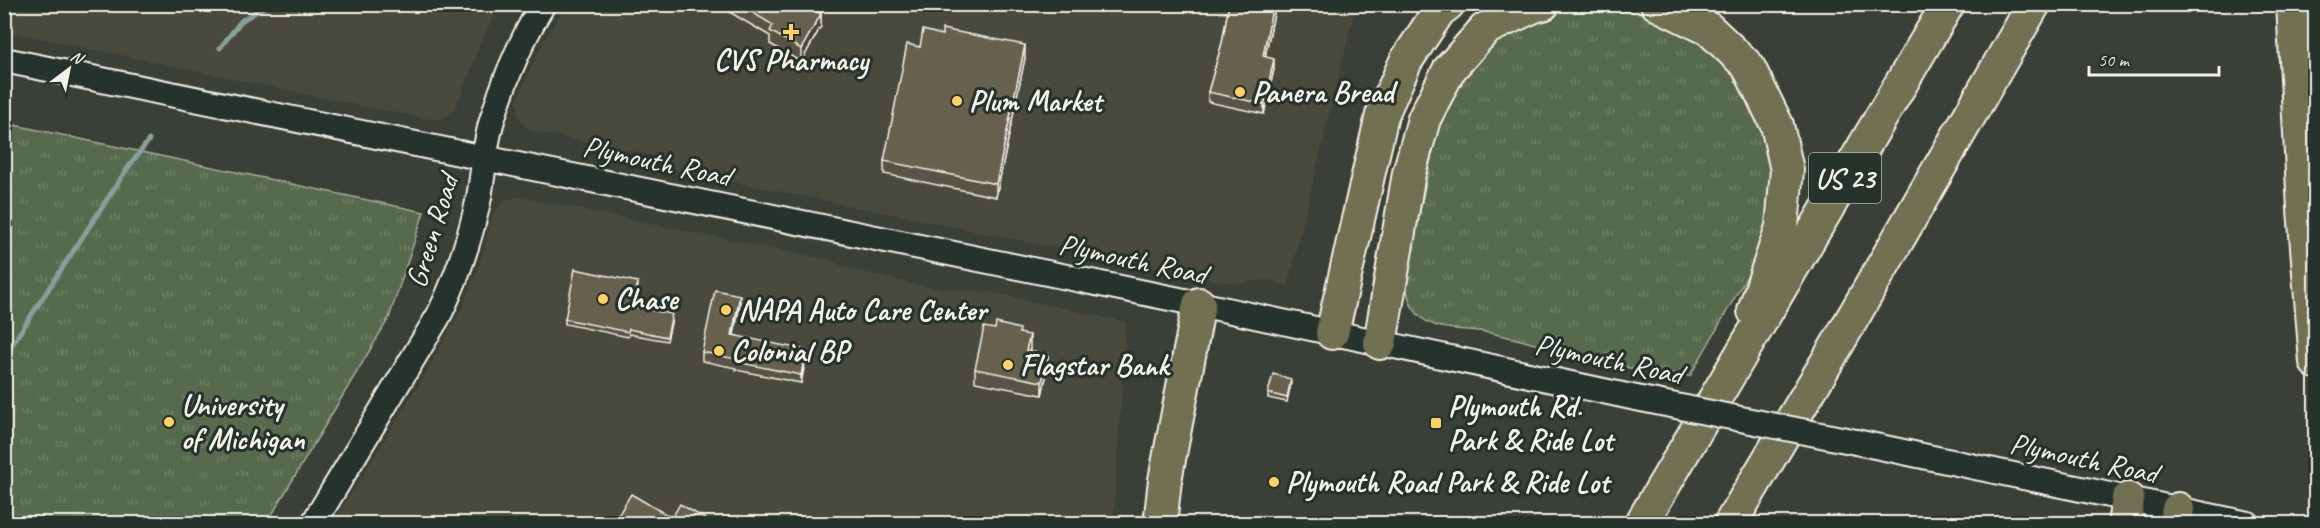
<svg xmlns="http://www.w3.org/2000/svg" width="2320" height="528" font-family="Caveat,sans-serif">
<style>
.built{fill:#484a3e}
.grass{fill:url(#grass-tufts);stroke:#a6ae9b;stroke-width:1.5}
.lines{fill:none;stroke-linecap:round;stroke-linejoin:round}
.stream{stroke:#8a9f9b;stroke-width:5}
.secondary-casing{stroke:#f4f1e8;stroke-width:28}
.highway-casing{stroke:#f4f1e8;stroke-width:36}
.secondary{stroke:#26332d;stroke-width:24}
.highway{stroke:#716f52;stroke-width:32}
.secondary-bridge-casing{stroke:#f4f1e8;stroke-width:28;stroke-linecap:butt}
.secondary-bridge{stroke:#26332d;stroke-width:24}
.wall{fill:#595344;stroke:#f4f1e8;stroke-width:1.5}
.shaded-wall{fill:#484337;stroke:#f4f1e8;stroke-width:1.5}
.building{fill:#67604f;stroke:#f4f1e8;stroke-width:1.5}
.poi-dot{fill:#ffd166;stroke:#26332d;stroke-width:2}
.labels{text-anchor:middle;stroke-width:6;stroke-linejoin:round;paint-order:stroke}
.shield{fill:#26332d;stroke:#b6b8b0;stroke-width:1.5}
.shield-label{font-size:28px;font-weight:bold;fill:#f4f1e8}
.poi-label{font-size:30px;font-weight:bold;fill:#f4f1e8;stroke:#26332d;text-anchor:start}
.street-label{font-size:30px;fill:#f4f1e8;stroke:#26332d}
</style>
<defs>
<pattern id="grass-tufts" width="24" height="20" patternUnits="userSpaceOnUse" patternTransform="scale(1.5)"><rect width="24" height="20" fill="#596b4e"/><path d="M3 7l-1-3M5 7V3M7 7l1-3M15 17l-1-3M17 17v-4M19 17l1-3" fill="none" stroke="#718168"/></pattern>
</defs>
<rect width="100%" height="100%" fill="#3a4037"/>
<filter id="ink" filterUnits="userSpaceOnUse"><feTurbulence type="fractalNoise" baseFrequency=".0167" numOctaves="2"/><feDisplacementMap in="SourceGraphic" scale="12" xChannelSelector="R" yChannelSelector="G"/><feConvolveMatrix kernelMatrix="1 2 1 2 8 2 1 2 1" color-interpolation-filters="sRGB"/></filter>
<g filter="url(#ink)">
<!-- built -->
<path class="built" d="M 5,5 L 500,5 L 481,41 L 458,102 L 451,114 L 441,119 L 428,119 L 353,104 L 5,31 Z
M 567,5 L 1356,5 L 1288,285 L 1267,280 L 1235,284 L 678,171 L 667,166 L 665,158 L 532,131 L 527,128 L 518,117 L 517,99 L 543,42 Z
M 520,197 L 829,260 L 853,270 L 927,287 L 990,292 L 1126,322 L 1113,523 L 332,524 L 426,373 L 462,308 L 480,263 L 493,215 L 502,203 L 507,199 Z"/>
<!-- grass -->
<path class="grass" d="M 1576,6 L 1642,13 L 1698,36 L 1737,72 L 1777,159 L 1771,234 L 1690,376 C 1663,372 1634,370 1608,364 C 1566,354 1526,339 1484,332 C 1464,328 1438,332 1422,318 C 1407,306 1406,290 1407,273 L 1436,134 L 1450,99 L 1483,51 L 1523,25 Z
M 5,123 L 424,212 L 389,318 L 267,523 L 5,523 Z"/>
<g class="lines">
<!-- stream -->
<path class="stream" d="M 220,48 L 241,21 L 269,4
M 4,357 L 127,169 L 149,140"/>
<defs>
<path id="secondary" d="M 4,60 L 1199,304 L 1636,398
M 1856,442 L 2248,524
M 313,524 L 439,315 C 457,278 469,242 478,202 C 484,174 484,144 493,117 C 505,78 522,39 543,4"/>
<path id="highway" d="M 1657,4 L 1709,29 L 1748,66 L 1777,125 L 1787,170 L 1782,227 L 1754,311
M 2293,4 L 2304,209 L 2316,362
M 1332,333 L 1382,115 L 1406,61 L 1439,11 L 1448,4
M 1380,343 L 1409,173 L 1424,119 L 1449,70 L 1485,29 L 1534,6 L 1543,4
M 1160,524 L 1165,480 L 1199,304
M 1641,524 L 1948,4
M 1730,524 L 1837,345 L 2034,4
M 2124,524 L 2128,499
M 2175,524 L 2178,509"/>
</defs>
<!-- secondary casing -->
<use href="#secondary" class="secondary-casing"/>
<!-- highway casing -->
<use href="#highway" class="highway-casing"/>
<!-- secondary -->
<use href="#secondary" class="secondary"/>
<!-- highway -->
<use href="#highway" class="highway"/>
<defs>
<path id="secondary-bridge" d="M 1636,398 L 1856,442"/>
</defs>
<!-- secondary-bridge casing -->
<use href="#secondary-bridge" class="secondary-bridge-casing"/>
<!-- secondary-bridge -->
<use href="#secondary-bridge" class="secondary-bridge"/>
</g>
<!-- wall -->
<path class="wall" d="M 716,4 L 826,4 L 821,14 L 821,26 L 801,62 L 770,44 L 770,36 Z
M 1229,4 L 1276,4 L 1265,57 L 1274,69 L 1264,114 L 1208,102 L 1208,92 L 1222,43 Z
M 920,47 L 1025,58 L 996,197 L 884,174 L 884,161 Z
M 638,286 L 634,307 L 672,319 L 667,341 L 629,334 L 628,337 L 565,324 L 565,319 Z
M 740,304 L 734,335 L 806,358 L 801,383 L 736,370 L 736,368 L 702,361 L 702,352 Z
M 1020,333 L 1030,348 L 1029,351 L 1048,368 L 1042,395 L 975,382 L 975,369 Z
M 1291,383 L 1287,402 L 1268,398 L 1268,393 Z"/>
<!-- shaded-wall -->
<path class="shaded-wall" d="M 819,4 L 826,4 L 815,23 L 815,11 Z
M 1273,4 L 1276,4 L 1263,66 L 1263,56 Z
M 821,14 L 821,26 L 801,62 L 801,49 Z
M 1025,45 L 1025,58 L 996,197 L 996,184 Z
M 1274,59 L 1274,69 L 1264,114 L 1264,104 Z
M 740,295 L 740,304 L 732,343 L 732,335 Z
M 1030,335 L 1030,348 L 1026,363 L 1026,350 Z
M 806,350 L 806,358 L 801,383 L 801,375 Z
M 1048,355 L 1048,368 L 1042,395 L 1042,382 Z"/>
<!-- building -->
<path class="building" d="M 738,4 L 819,4 L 815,11 L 821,14 L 801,49 L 770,31 L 773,25 Z
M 1229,4 L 1273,4 L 1263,56 L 1274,59 L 1264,104 L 1208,92 L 1222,43 Z
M 942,29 L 1025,45 L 996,184 L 884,161 L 907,44 L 920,47 L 923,30 L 942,35 Z
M 575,269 L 638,282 L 633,307 L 672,314 L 667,337 L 629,329 L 628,332 L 565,319 Z
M 715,290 L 740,295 L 732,335 L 806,350 L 801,375 L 736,362 L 736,359 L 702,352 Z
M 996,323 L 1020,329 L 1019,333 L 1030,335 L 1026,350 L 1048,355 L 1042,382 L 975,369 L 984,327 L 995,329 Z
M 1273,374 L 1291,379 L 1287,398 L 1268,393 Z
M 631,494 L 672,518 L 680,504 L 709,521 L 707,524 L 613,524 Z"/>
</g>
<!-- markers -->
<g class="poi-dot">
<path d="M788 23h6v6h6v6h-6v6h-6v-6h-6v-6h6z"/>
<circle cx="1240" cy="92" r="6"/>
<circle cx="957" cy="101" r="6"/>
<circle cx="603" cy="299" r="6"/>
<circle cx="726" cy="310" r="6"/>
<circle cx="719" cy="351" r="6"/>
<circle cx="1008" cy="365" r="6"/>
<circle cx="169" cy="422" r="6"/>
<rect x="1430" y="417" width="12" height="12" rx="3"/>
<circle cx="1274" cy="482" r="6"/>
</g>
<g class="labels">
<!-- shield labels -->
<rect class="shield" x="1809" y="153" width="72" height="50" rx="4.5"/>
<g class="shield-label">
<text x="1845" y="188">US 23</text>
</g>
<!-- poi labels -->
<g class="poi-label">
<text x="791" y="70" text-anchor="middle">CVS Pharmacy</text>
<text x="1252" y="102">Panera Bread</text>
<text x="969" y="111">Plum Market</text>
<text x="615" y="309">Chase</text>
<text x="738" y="320">NAPA Auto Care Center</text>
<text x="731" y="361">Colonial BP</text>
<text x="1020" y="375">Flagstar Bank</text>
<text x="181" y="415">University<tspan x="181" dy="34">of Michigan</tspan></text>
<text x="1448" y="416">Plymouth Rd.<tspan x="1448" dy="34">Park &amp; Ride Lot</tspan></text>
<text x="1286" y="492">Plymouth Road Park &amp; Ride Lot</text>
</g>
<!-- street labels -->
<g class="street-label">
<text transform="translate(657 161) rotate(12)" y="10">Plymouth Road</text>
<text transform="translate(432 231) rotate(-73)" y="10">Green Road</text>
<text transform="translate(1133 259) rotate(12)" y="10">Plymouth Road</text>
<text transform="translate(1609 359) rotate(12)" y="10">Plymouth Road</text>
<text transform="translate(2084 458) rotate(12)" y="10">Plymouth Road</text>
</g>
</g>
<!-- margin -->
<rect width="2320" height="528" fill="none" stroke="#26332d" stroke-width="24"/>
<rect x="12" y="12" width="2296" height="504" fill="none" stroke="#f4f1e8" stroke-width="2" filter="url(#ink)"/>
<!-- north arrow -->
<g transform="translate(69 69) rotate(32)" stroke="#26332d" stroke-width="4.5" paint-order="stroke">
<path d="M0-4.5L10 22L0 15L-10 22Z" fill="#f4f1e8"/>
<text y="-9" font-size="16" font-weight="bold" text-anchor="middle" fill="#f4f1e8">N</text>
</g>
<!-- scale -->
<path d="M2089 66v9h130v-9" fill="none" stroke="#f4f1e8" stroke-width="3"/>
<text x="2098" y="66" font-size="18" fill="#f4f1e8" stroke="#26332d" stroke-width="4.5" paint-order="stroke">50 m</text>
</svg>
